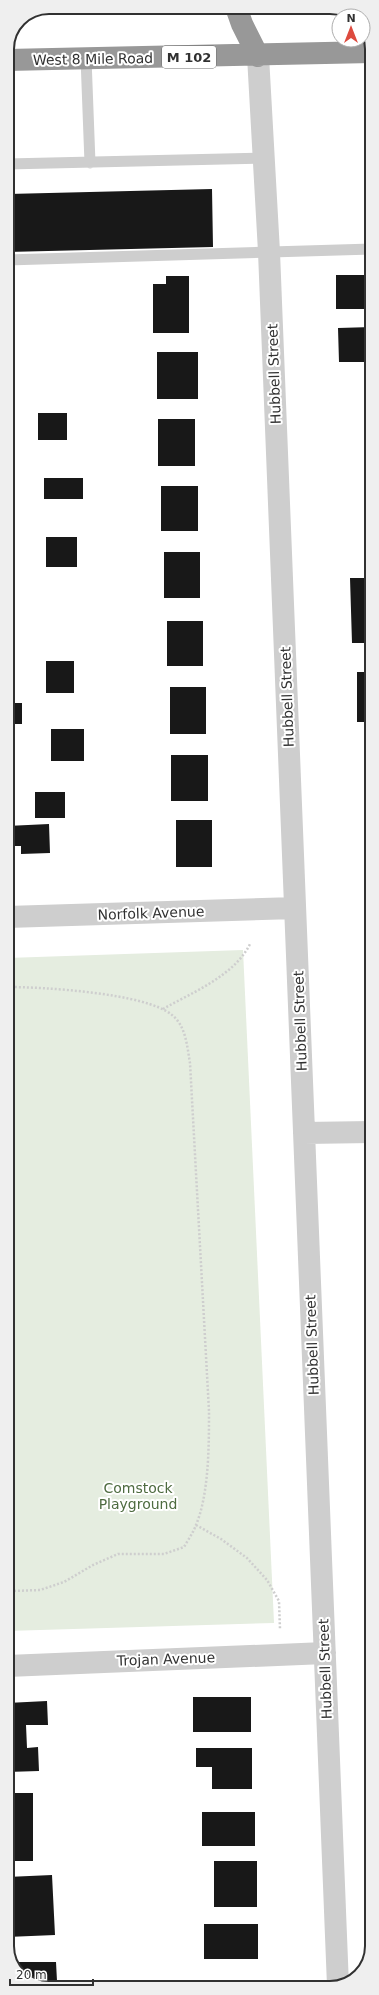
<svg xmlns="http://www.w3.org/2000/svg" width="379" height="1995" font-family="'DejaVu Sans',sans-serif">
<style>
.green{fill:#e5ede0}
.building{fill:#181818}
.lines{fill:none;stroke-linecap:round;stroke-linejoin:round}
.path{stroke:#cecece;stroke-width:2.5;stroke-dasharray:2 2;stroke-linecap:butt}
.lane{stroke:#cecece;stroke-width:11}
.street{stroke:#cecece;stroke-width:22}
.highway{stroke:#989898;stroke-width:22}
.labels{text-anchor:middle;stroke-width:4;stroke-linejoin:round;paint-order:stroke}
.shield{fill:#fff;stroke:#6f6f6f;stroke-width:1}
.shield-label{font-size:13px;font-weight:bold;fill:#313131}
.street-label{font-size:14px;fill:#313131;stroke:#fff}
.park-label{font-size:14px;fill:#4e6b40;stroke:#fff}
.rim{fill:none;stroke:#313131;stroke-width:2}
</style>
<rect width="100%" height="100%" fill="#fff"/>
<!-- green -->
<path class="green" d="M 243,950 L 274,1623 L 7,1631 L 7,958 Z"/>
<!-- building -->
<path class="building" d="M 212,189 L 213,247 L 7,252 L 8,194 Z
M 336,275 L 372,275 L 372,309 L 336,309 Z
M 166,276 L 189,276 L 189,333 L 153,333 L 153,284 L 166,284 Z
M 372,327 L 372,362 L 339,362 L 338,328 Z
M 157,352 L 198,352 L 198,399 L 157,399 Z
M 38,413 L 67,413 L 67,440 L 38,440 Z
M 158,419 L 195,419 L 195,466 L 158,466 Z
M 44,478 L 83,478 L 83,499 L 44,499 Z
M 161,486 L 198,486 L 198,531 L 161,531 Z
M 46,537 L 77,537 L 77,567 L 46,567 Z
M 164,552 L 200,552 L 200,598 L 164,598 Z
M 350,578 L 372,578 L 372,643 L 352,643 Z
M 167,621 L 203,621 L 203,666 L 167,666 Z
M 46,661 L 74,661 L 74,693 L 46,693 Z
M 357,672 L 372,672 L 372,722 L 357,722 Z
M 170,687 L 206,687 L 206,734 L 170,734 Z
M 7,703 L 22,703 L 22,724 L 7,724 Z
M 51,729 L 84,729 L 84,761 L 51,761 Z
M 171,755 L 208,755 L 208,801 L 171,801 Z
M 7,768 L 10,768 L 10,813 L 7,813 Z
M 35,792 L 65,792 L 65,818 L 35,818 Z
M 368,807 L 372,807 L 372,851 L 368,851 Z
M 176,820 L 212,820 L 212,867 L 176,867 Z
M 49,824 L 50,853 L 21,854 L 21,846 L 7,846 L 7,826 Z
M 369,883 L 372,883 L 372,926 L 369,926 Z
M 193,1697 L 251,1697 L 251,1732 L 193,1732 Z
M 47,1701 L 48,1725 L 26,1725 L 27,1748 L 38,1747 L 39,1771 L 7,1772 L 7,1703 Z
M 196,1748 L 252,1748 L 252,1789 L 212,1789 L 212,1767 L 196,1767 Z
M 7,1793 L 33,1793 L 33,1861 L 7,1861 Z
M 202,1812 L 255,1812 L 255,1846 L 202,1846 Z
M 214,1861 L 257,1861 L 257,1907 L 214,1907 Z
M 52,1875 L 55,1935 L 7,1937 L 7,1877 Z
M 204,1924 L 258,1924 L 258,1959 L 204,1959 Z
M 13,1962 L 56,1962 L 57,1981 L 42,1982 L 42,1987 L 19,1976 Z"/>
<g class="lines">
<!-- path -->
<path class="path" d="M 7,987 C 43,987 146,993 172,1015 C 186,1026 187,1046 190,1063 L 209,1411 C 209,1445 209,1494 196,1525 C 193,1533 188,1540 184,1547 L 164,1554 L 118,1554 L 93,1565 L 64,1582 L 40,1590 L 12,1591 L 7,1589
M 163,1009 C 193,992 234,976 250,944
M 196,1525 L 221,1539 L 247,1558 L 267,1580 L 279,1601 L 280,1629"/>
<!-- lane -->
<path class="lane" d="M 86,58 L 90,163
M 7,164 L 263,158
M 7,260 L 372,249"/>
<!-- street -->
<path class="street" d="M 258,56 L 269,252 L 338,1986
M 7,917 L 295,908
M 304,1133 L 372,1132
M 7,1666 L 325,1653"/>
<!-- highway -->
<path class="highway" d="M 236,7 L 242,24 L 258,56
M 7,60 L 372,52"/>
</g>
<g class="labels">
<!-- shield labels -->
<rect class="shield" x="162" y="46" width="54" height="22" rx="3"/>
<g class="shield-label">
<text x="189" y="62">M 102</text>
</g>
<!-- street labels -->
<g class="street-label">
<text transform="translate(93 59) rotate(-1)" y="5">West 8 Mile Road</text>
<text transform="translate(274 374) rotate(-92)" y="5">Hubbell Street</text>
<text transform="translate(287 697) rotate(-92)" y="5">Hubbell Street</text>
<text transform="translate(151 913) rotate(-2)" y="5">Norfolk Avenue</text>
<text transform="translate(300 1021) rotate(-92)" y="5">Hubbell Street</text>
<text transform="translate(312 1345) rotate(-92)" y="5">Hubbell Street</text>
<text transform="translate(166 1659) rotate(-2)" y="5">Trojan Avenue</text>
<text transform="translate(325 1669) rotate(-92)" y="5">Hubbell Street</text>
</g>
<!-- park labels -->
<g class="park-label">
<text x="138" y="1493">Comstock<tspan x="138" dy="16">Playground</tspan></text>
</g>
</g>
<!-- crop -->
<path d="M0 0H379V1995H0ZM49 14H330A35 35 0 0 1 365 49V1946A35 35 0 0 1 330 1981H49A35 35 0 0 1 14 1946V49A35 35 0 0 1 49 14Z" fill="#efefef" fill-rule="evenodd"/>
<path class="rim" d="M49 14H330A35 35 0 0 1 365 49V1946A35 35 0 0 1 330 1981H49A35 35 0 0 1 14 1946V49A35 35 0 0 1 49 14Z"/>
<!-- north arrow -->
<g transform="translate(351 28)"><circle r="19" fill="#ffffff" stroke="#adadad"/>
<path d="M0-3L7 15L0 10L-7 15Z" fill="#dd4a3e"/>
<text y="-6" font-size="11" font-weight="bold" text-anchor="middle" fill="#313131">N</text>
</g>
<!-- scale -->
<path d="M10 1979v6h83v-6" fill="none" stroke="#313131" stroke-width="2"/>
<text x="16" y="1979" font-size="12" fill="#313131" stroke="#ffffff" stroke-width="3" paint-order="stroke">20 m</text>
</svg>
